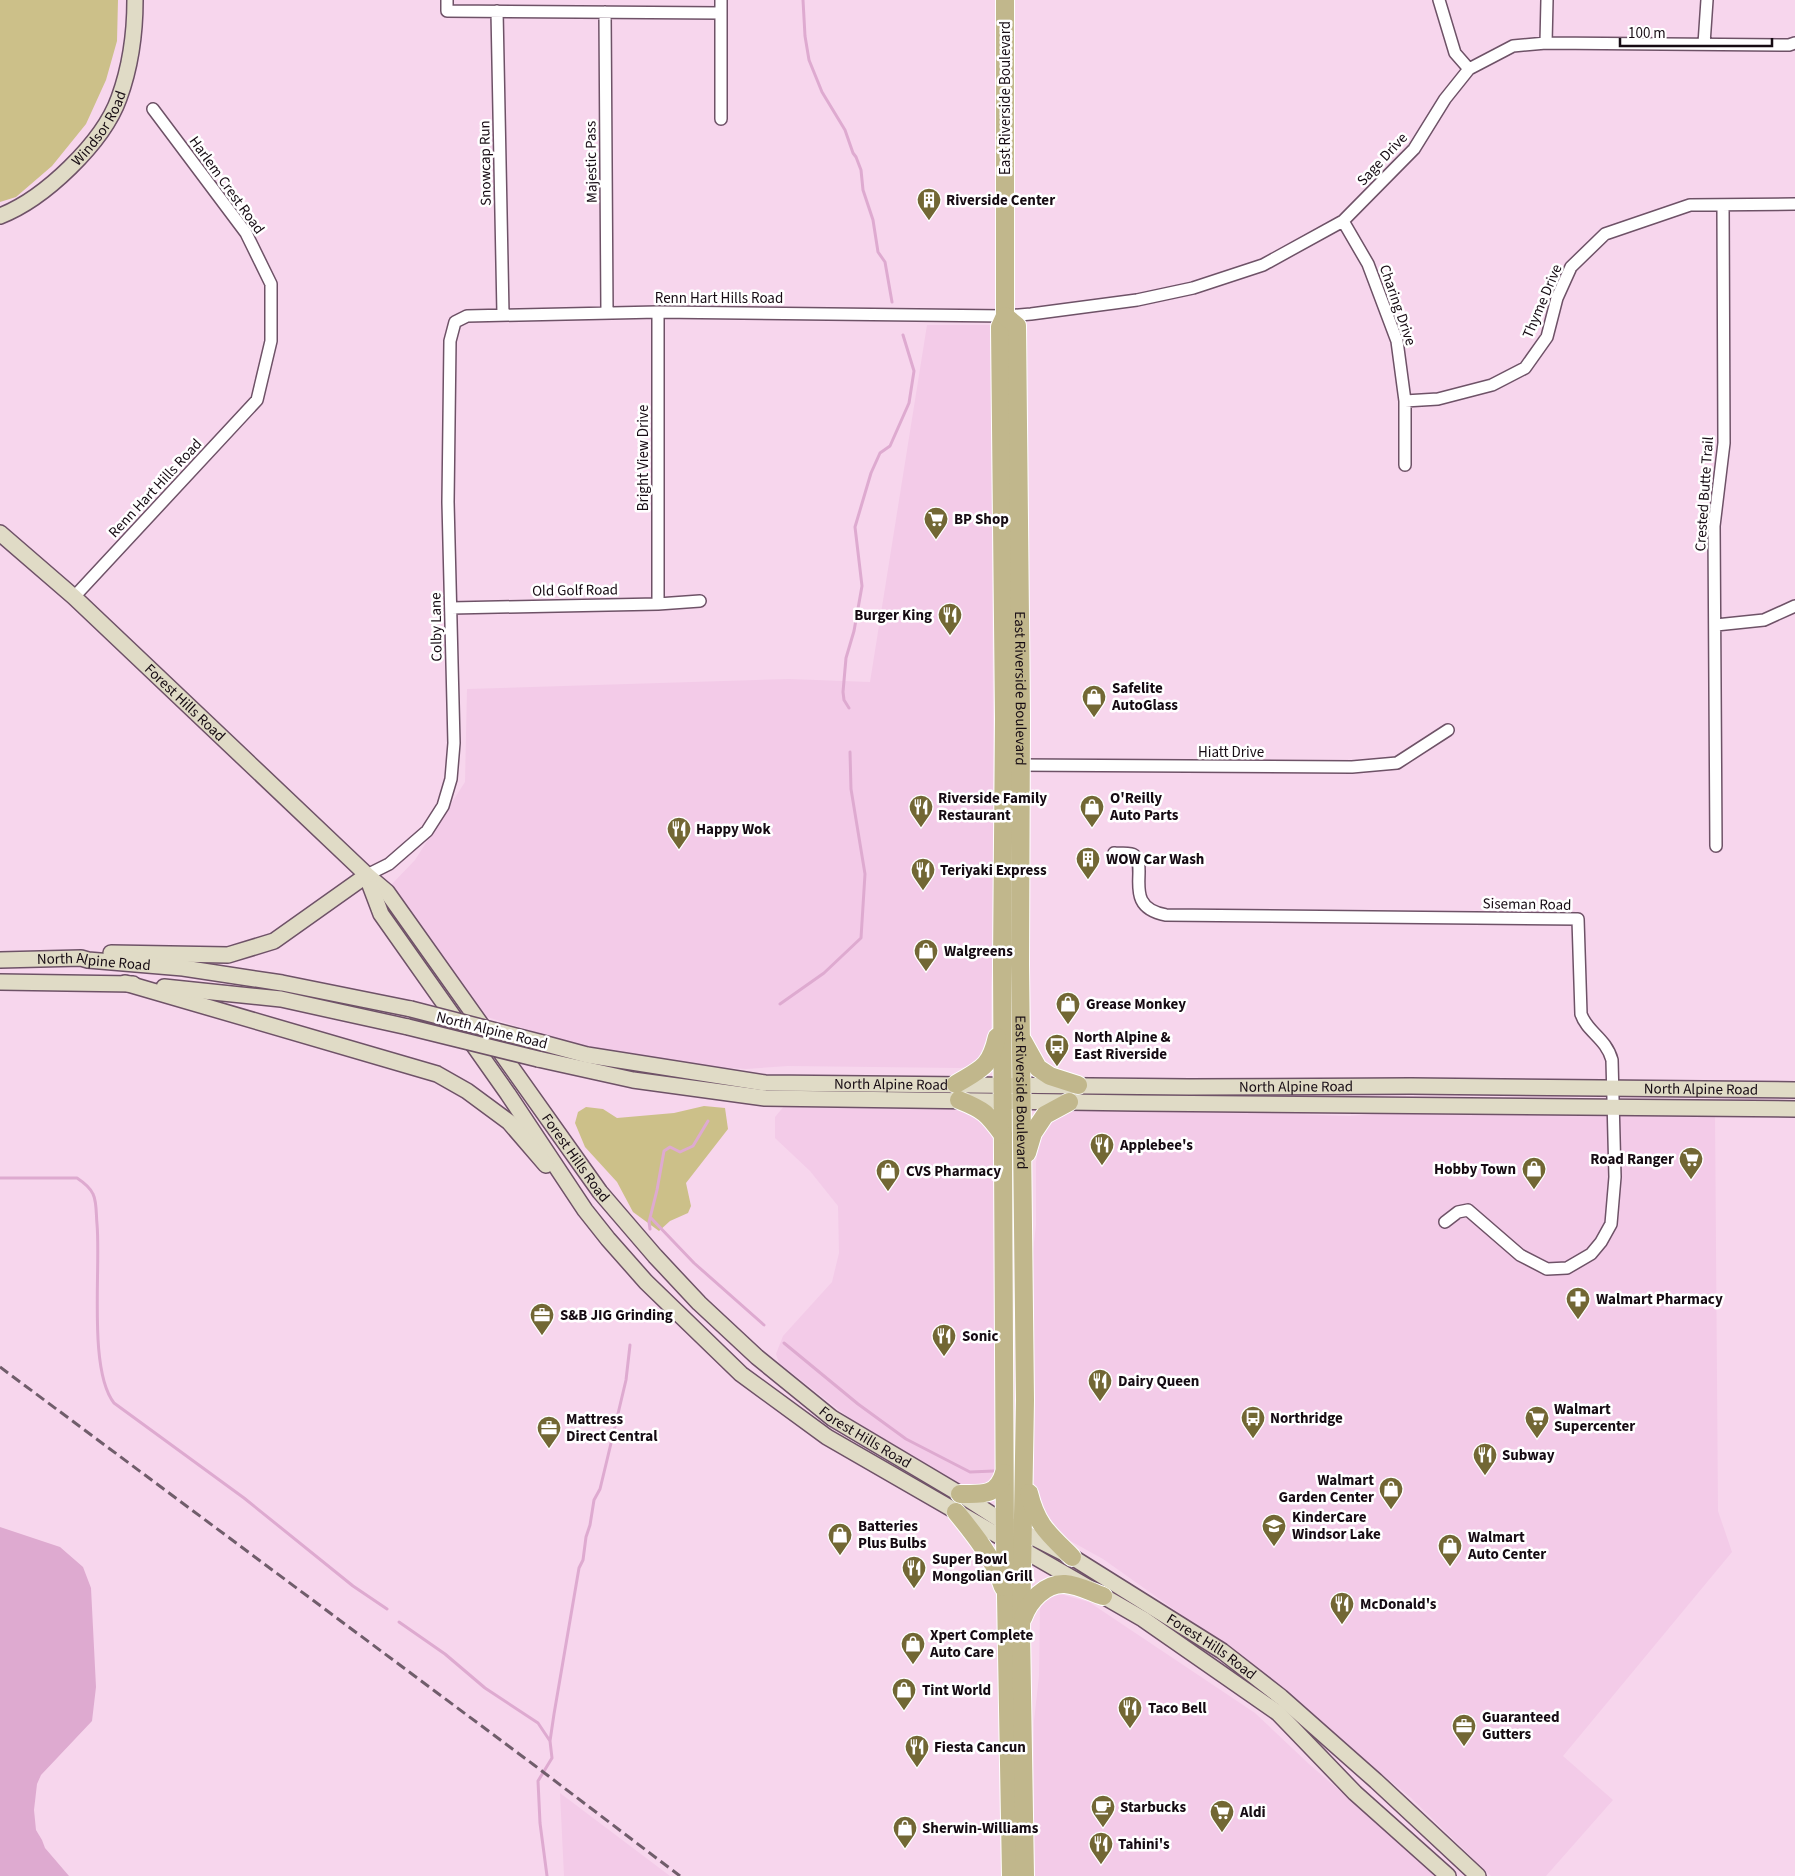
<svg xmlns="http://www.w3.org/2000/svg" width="1795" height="1876" font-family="'Source Sans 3',sans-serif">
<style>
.built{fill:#f3cbe8}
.green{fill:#ccc089}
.water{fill:#deaad0}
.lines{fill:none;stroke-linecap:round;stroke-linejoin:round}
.stream{stroke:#deaad0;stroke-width:3}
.street-casing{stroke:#6e5267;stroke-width:14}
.secondary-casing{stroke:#6e5267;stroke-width:18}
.primary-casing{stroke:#fff;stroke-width:20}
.street{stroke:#fff;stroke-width:11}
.secondary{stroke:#e0dbc6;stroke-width:15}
.primary{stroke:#c1b78c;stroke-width:18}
.rail{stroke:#705d6b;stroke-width:3;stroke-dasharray:10 5;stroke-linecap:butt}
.secondary-bridge-casing{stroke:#6e5267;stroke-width:18;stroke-linecap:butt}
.secondary-bridge{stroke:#e0dbc6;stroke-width:15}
.labels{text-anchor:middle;stroke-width:5;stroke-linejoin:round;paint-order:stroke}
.street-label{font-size:15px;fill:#160b13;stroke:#fff}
.poi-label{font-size:15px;font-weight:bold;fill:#160b13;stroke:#fff;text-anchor:start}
</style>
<rect width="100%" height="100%" fill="#f7d6ed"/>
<!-- built -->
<path class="built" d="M 927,325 L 991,325 L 994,938 L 991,987 L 991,1037 L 985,1057 L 973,1066 L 960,1068 L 788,1066 L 746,1069 L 714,1067 L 646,1058 L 568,1042 L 487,1017 L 391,885 L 415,860 L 465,782 L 467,689 L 789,679 L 870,682 Z
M 785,1105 L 960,1107 L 981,1113 L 997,1138 L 996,1484 L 976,1490 L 957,1483 L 928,1467 L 848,1417 L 779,1363 L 776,1354 L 783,1336 L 832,1282 L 839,1253 L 838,1206 L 810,1171 L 775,1138 L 775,1117 Z
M 1073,1108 L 1238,1110 L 1265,1113 L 1349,1116 L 1409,1111 L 1715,1115 L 1718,1511 L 1732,1552 L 1563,1756 L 1613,1800 L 1546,1876 L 1491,1876 L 1410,1797 L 1213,1637 L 1103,1559 L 1065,1538 L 1051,1527 L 1033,1489 L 1032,1261 L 1036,1225 L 1036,1162 L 1041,1130 L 1054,1115 Z
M 1060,1594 L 1089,1602 L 1255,1713 L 1309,1764 L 1438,1876 L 1033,1876 L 1034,1721 L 1039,1676 L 1040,1609 L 1045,1597 Z
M 560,1793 L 670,1876 L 564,1876 Z"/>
<!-- green -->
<path class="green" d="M 0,0 L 118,0 L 117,41 L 106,80 L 86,124 L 52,166 L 16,197 L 0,202 Z
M 704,1106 L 725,1108 L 728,1129 L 686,1183 L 691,1206 L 688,1213 L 670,1221 L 659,1231 L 633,1212 L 617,1182 L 585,1147 L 575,1123 L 578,1112 L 586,1107 L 603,1109 L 617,1118 L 674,1113 Z"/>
<!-- water -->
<path class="water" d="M 0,1527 L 60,1547 L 83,1567 L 91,1588 L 96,1687 L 92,1721 L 41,1775 L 37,1784 L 34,1810 L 36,1830 L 42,1840 L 45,1848 L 69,1876 L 0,1876 Z"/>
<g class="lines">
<!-- stream -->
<path class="stream" d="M 803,0 L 805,36 L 809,60 L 822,92 L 845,130 L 853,153 L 856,157 L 861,170 L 863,190 L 873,220 L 878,252 L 885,262 L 892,302
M 849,708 L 844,700 L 843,692 L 846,658 L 854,631 L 862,586 L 855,527 L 871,473 L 880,453 L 890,446 L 909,403 L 914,371 L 903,335
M 780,1004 L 824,973 L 861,938 L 865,874 L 851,789 L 850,752
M 0,1178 L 77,1178 C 83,1182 90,1187 93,1194 C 97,1202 96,1215 97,1224 C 101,1268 88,1370 114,1403 L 244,1498 L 353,1586 L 387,1609
M 651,1218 L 694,1263 L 764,1325
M 650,1229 L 649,1222 L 657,1190 L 664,1151 L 670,1147 L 680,1152 L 693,1146 L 708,1121
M 784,1343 L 858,1404 L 906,1439 L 970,1472 L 994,1471
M 399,1622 L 445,1654 L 485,1688 L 538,1723 L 550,1741
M 547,1876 L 540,1823 L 538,1781 L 552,1758 L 550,1741 L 554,1714 L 579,1568 L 583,1560 L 586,1537 L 590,1525 L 594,1500 L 600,1489 L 607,1460 L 626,1380 L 630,1345"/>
<defs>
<path id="street" d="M 447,0 L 447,11 L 721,13
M 1439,0 L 1455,53 L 1469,69
M 497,11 L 503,314
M 605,12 L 607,313
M 1546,43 L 1547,0
M 1704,44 L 1707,0
M 721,119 L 721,0
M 1343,221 L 1368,264 L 1397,341 L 1405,401 L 1405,465
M 658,312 L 658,604
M 1405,401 L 1438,399 L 1492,385 L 1525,368 L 1547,337 L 1557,298 L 1571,267 L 1605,234 L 1690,205 L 1795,204
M 74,597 L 257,400 L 271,341 L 271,284 L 246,233 L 153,109
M 451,608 L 658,604 L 700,601
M 1716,625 L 1764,620 L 1795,606
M 1015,765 L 1352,767 L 1397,763 L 1448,730
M 1716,846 L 1714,526 L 1724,443 L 1723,205
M 1114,853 C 1120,854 1130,852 1134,855 C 1149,868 1121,907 1166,915 L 1578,919 L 1581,1014 C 1587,1032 1606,1038 1612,1060 L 1615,1177 L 1611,1224 L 1601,1242 L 1591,1254 L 1567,1268 L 1547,1269 L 1520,1255 L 1468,1210 L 1458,1212 L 1445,1222
M 367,875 L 389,864 L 427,831 L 443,806 L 451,779 L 454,743 L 448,502 L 450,341 L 455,322 L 467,316 L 658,312 L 1005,316 L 1031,314 L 1137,300 L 1193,288 L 1263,265 L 1343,221 L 1414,149 L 1445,99 L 1469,69 L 1513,46 L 1546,43 L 1789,45 L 1795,43"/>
<g id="secondary">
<path id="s1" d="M 0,216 C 44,199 103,143 119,98 C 130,68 135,32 135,0"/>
<path id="s2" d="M 0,533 L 74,597 L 367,875 L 387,892 L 600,1192 L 655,1256 L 699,1303 L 757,1357 L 832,1418 L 960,1494 L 1005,1523 L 1072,1557 L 1222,1651 L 1281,1697 L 1376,1781 L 1478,1876"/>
<path d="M 367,877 L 381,914 L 508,1094 L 585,1210 L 608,1239 L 646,1282 L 741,1374 L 827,1437 L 1143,1619 L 1278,1713 L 1355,1793 L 1448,1876"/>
<path d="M 111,953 L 228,955 L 274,941 L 367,875"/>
<path id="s3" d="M 0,960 L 81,958 L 88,960 L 183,968 L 282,983 L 411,1009"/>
<path d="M 0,982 L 133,984"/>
<path d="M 125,983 L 437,1074 L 467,1091 L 509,1122 L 546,1165"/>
<path d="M 164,987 L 281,999 L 408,1027"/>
<path id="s4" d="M 539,1042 L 587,1055 L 765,1083 L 1189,1087 L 1411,1086 L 1795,1090"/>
<path d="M 538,1059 L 633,1080 L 765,1098 L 1137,1103 L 1795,1109"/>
</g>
<g id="primary">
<path d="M 1005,0 L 1005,316 L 1000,327 L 1004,719 L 1002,963 L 1005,1539 L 1011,1876"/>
<path id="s5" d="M 1005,316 L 1017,326 L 1021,718 L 1020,964 L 1025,1400 L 1021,1631 L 1025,1876"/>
<path d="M 1023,1041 L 1038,1068 L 1050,1076 L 1078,1085"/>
<path d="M 956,1084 C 981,1069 990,1068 997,1037"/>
<path d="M 959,1100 C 984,1110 987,1113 1003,1135"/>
<path d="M 1027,1153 L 1033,1133 L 1045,1115 L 1069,1102"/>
<path d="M 1029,1493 C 1037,1526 1049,1534 1072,1557"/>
<path d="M 960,1494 C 981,1494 997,1497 1004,1473"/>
<path d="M 956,1512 C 974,1534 994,1559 1003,1587"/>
<path d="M 1023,1618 C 1029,1601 1045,1583 1065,1584 C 1078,1585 1091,1592 1103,1596"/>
</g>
</defs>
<!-- street casing -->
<use href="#street" class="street-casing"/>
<!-- secondary casing -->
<use href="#secondary" class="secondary-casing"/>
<!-- primary casing -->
<use href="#primary" class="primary-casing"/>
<!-- street -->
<use href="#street" class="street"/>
<!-- secondary -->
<use href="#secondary" class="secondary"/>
<!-- primary -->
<use href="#primary" class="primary"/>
<!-- rail -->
<path class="rail" d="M 0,1367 L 534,1765 L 680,1876"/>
<defs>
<path id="secondary-bridge" d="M 411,1009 L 539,1042
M 408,1027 L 538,1059"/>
</defs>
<!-- secondary-bridge casing -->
<use href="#secondary-bridge" class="secondary-bridge-casing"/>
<!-- secondary-bridge -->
<use href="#secondary-bridge" class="secondary-bridge"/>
</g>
<!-- icons -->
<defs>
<symbol id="building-pin" viewBox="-11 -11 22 30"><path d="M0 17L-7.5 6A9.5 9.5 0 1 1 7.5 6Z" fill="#726734" stroke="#fff"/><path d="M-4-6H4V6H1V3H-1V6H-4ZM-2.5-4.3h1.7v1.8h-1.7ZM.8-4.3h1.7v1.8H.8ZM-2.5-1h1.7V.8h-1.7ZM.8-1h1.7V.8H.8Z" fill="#fff"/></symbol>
<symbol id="supermarket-pin" viewBox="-11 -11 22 30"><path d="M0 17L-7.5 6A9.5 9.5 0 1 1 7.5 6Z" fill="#726734" stroke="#fff"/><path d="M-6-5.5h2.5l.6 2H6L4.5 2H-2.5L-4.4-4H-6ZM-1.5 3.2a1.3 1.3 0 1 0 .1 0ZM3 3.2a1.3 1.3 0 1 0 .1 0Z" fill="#fff"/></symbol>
<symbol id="restaurant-pin" viewBox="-11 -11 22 30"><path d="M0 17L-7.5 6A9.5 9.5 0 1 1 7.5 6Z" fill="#726734" stroke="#fff"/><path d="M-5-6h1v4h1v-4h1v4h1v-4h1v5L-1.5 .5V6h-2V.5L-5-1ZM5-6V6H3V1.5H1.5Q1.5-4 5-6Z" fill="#fff"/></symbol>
<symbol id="shop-pin" viewBox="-11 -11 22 30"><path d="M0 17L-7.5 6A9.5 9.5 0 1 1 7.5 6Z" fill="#726734" stroke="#fff"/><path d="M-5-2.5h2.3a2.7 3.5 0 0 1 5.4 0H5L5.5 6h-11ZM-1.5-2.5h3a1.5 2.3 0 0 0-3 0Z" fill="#fff"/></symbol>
<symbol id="bus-pin" viewBox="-11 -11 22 30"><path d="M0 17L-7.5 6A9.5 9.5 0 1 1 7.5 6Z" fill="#726734" stroke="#fff"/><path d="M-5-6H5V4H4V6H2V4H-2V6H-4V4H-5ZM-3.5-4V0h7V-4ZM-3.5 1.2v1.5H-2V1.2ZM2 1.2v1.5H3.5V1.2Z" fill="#fff"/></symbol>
<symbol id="pharmacy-pin" viewBox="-11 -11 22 30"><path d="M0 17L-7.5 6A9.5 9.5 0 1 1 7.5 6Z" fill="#726734" stroke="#fff"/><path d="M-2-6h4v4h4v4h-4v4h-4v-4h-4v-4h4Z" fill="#fff"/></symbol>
<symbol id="office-pin" viewBox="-11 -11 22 30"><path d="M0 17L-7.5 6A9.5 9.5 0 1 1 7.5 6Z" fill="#726734" stroke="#fff"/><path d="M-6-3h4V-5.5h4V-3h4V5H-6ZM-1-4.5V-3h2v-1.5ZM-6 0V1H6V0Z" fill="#fff"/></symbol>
<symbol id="school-pin" viewBox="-11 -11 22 30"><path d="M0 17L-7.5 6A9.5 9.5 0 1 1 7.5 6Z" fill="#726734" stroke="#fff"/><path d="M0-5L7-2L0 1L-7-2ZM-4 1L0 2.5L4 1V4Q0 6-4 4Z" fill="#fff"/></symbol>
<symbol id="cafe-pin" viewBox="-11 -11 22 30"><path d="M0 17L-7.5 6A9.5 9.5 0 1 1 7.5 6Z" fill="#726734" stroke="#fff"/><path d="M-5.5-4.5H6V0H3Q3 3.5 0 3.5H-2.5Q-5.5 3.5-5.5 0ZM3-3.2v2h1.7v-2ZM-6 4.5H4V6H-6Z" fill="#fff"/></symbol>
</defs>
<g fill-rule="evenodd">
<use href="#building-pin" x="915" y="186" width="28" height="38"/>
<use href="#supermarket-pin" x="922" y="505" width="28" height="38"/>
<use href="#restaurant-pin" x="936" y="601" width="28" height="38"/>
<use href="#shop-pin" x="1080" y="683" width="28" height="38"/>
<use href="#restaurant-pin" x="907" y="793" width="28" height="38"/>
<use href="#shop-pin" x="1078" y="793" width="28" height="38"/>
<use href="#restaurant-pin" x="665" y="815" width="28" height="38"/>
<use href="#building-pin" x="1074" y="845" width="28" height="38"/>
<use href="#restaurant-pin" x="909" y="856" width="28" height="38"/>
<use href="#shop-pin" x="912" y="937" width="28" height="38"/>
<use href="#shop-pin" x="1054" y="990" width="28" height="38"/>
<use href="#bus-pin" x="1043" y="1032" width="28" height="38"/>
<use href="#restaurant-pin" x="1088" y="1131" width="28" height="38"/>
<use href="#supermarket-pin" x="1677" y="1145" width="28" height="38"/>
<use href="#shop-pin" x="1520" y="1155" width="28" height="38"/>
<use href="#shop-pin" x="874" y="1157" width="28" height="38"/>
<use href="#pharmacy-pin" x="1564" y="1285" width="28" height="38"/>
<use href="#office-pin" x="528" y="1301" width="28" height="38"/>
<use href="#restaurant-pin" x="930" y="1322" width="28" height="38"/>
<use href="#restaurant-pin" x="1086" y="1367" width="28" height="38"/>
<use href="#bus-pin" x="1239" y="1404" width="28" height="38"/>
<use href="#supermarket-pin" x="1523" y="1404" width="28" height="38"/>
<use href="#office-pin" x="535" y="1414" width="28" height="38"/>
<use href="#restaurant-pin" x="1471" y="1441" width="28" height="38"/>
<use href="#shop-pin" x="1377" y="1475" width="28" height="38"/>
<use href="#school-pin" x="1260" y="1512" width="28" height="38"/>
<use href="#shop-pin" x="826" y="1521" width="28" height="38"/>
<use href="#shop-pin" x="1436" y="1532" width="28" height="38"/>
<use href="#restaurant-pin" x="900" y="1554" width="28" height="38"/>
<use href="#restaurant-pin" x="1328" y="1590" width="28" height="38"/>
<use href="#shop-pin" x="899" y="1630" width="28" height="38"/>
<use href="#shop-pin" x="890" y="1676" width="28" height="38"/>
<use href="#restaurant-pin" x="1116" y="1694" width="28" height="38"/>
<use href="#office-pin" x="1450" y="1712" width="28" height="38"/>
<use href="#restaurant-pin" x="903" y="1733" width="28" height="38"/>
<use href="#cafe-pin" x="1089" y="1793" width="28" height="38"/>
<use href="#supermarket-pin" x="1208" y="1798" width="28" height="38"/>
<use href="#shop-pin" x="891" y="1814" width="28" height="38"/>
<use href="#restaurant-pin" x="1087" y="1830" width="28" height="38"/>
</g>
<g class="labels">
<!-- street labels -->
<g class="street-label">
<text transform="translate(1005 98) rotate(-90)" y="5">East Riverside Boulevard</text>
<text dy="5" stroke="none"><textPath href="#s1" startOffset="135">Windsor Road</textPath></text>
<text transform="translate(1382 159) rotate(-47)" y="5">Sage Drive</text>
<text transform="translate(591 162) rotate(-91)" y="5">Majestic Pass</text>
<text transform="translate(485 163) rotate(-91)" y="5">Snowcap Run</text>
<text transform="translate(227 185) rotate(54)" y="5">Harlem Crest Road</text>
<text x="719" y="303">Renn Hart Hills Road</text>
<text transform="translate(1542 301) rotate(-67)" y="5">Thyme Drive</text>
<text transform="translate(1398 305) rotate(71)" y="5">Charing Drive</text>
<text transform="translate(643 458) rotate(-90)" y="5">Bright View Drive</text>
<text transform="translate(155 488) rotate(-47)" y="5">Renn Hart Hills Road</text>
<text transform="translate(1704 494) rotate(-86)" y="5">Crested Butte Trail</text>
<text transform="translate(575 590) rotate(-1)" y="5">Old Golf Road</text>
<text transform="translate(436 627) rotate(-91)" y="5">Colby Lane</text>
<text dy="5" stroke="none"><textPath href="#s5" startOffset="378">East Riverside Boulevard</textPath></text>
<text dy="5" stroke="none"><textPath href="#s2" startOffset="251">Forest Hills Road</textPath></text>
<text x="1231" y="757">Hiatt Drive</text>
<text transform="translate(1527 904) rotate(1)" y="5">Siseman Road</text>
<text dy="5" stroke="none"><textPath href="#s3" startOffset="94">North Alpine Road</textPath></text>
<text transform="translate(492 1030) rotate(14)" y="5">North Alpine Road</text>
<text dy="5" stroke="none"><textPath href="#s4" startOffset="356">North Alpine Road</textPath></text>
<text dy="5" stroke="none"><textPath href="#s4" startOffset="761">North Alpine Road</textPath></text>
<text dy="5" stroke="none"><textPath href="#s4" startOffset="1166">North Alpine Road</textPath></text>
<text dy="5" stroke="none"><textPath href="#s5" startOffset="782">East Riverside Boulevard</textPath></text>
<text dy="5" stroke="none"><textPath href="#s2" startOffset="854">Forest Hills Road</textPath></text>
<text dy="5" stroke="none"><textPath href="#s2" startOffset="1259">Forest Hills Road</textPath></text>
<text dy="5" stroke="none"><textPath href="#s2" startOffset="1664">Forest Hills Road</textPath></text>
</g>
<!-- poi labels -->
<g class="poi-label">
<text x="946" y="205">Riverside Center</text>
<text x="954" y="524">BP Shop</text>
<text x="932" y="620" text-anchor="end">Burger King</text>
<text x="1112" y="693">Safelite<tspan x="1112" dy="17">AutoGlass</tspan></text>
<text x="938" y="803">Riverside Family<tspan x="938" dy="17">Restaurant</tspan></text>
<text x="1110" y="803">O'Reilly<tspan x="1110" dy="17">Auto Parts</tspan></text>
<text x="696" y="834">Happy Wok</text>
<text x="1106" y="864">WOW Car Wash</text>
<text x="940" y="875">Teriyaki Express</text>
<text x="944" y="956">Walgreens</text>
<text x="1086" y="1009">Grease Monkey</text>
<text x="1074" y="1042">North Alpine &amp;<tspan x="1074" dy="17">East Riverside</tspan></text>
<text x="1120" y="1150">Applebee's</text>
<text x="1674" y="1164" text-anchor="end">Road Ranger</text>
<text x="1516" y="1174" text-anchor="end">Hobby Town</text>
<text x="906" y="1176">CVS Pharmacy</text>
<text x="1596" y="1304">Walmart Pharmacy</text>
<text x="560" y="1320">S&amp;B JIG Grinding</text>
<text x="962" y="1341">Sonic</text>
<text x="1118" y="1386">Dairy Queen</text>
<text x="1554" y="1414">Walmart<tspan x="1554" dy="17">Supercenter</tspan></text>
<text x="1270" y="1423">Northridge</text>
<text x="566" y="1424">Mattress<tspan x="566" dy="17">Direct Central</tspan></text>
<text x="1502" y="1460">Subway</text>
<text x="1374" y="1485" text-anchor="end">Walmart<tspan x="1374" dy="17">Garden Center</tspan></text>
<text x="1292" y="1522">KinderCare<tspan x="1292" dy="17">Windsor Lake</tspan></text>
<text x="858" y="1531">Batteries<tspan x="858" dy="17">Plus Bulbs</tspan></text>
<text x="1468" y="1542">Walmart<tspan x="1468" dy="17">Auto Center</tspan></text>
<text x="932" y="1564">Super Bowl<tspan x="932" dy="17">Mongolian Grill</tspan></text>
<text x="1360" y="1609">McDonald's</text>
<text x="930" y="1640">Xpert Complete<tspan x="930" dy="17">Auto Care</tspan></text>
<text x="922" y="1695">Tint World</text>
<text x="1148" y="1713">Taco Bell</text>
<text x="1482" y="1722">Guaranteed<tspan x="1482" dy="17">Gutters</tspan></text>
<text x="934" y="1752">Fiesta Cancun</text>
<text x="1120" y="1812">Starbucks</text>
<text x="1240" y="1817">Aldi</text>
<text x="922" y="1833">Sherwin-Williams</text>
<text x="1118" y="1849">Tahini's</text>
</g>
</g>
<!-- scale -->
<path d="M1620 38v8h152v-8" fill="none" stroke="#160b13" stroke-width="2.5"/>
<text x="1628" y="38" font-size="15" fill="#160b13" stroke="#ffffff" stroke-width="4" paint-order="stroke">100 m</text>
</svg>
